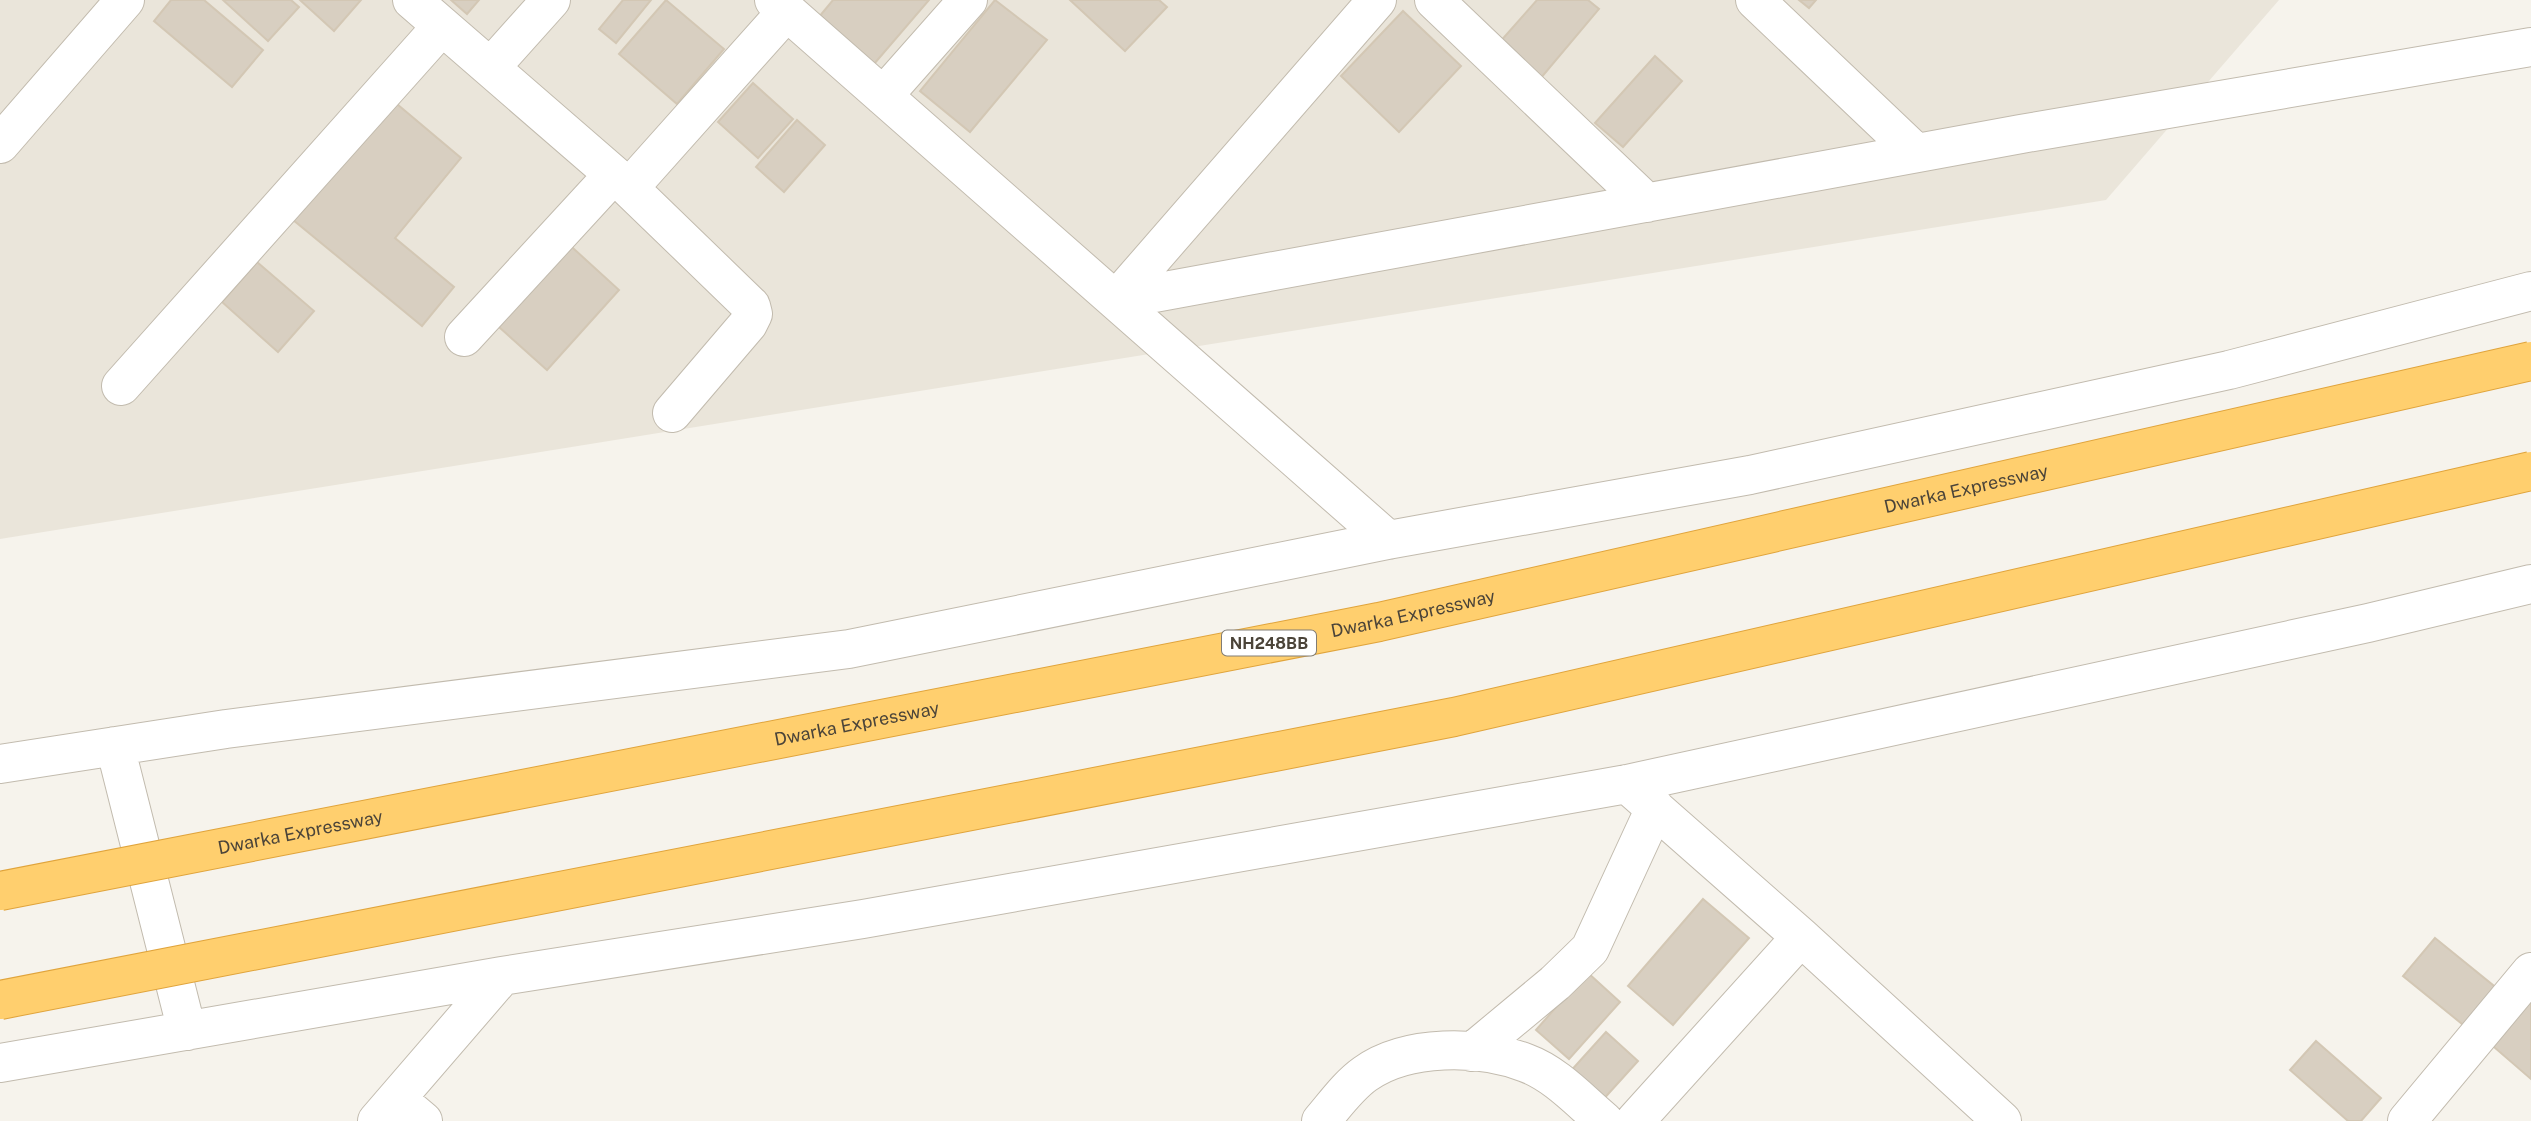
<svg xmlns="http://www.w3.org/2000/svg" width="2531" height="1121" font-family="'Public Sans',sans-serif">
<style>
.residential{fill:#eae5da}
.building{fill:#d8cfc1;stroke:#d3c7b4;stroke-width:2}
.lines{fill:none;stroke-linecap:round;stroke-linejoin:round}
.minor-casing{stroke:#c2bbae;stroke-width:40}
.minor{stroke:#fff;stroke-width:38}
.highway-bridge-casing{stroke:#e0a43c;stroke-width:40;stroke-linecap:butt}
.highway-bridge{stroke:#ffcf6e;stroke-width:38}
.labels{text-anchor:middle;stroke-width:6;stroke-linejoin:round;paint-order:stroke}
.shield{fill:#fff;stroke:#817c74;stroke-width:2}
.shield-label{font-size:16px;font-weight:bold;fill:#4b4439}
.street-label{font-size:18px;fill:#4b4439;stroke:#fff}
</style>
<rect width="100%" height="100%" fill="#f6f3ec"/>
<!-- residential -->
<path class="residential" d="M 0,0 L 2279,0 L 2106,200 L 0,539 Z"/>
<!-- building -->
<path class="building" d="M 171,0 L 204,0 L 263,50 L 232,87 L 154,21 Z
M 223,0 L 291,0 L 299,7 L 268,41 Z
M 300,0 L 361,0 L 334,31 Z
M 451,0 L 479,0 L 467,14 Z
M 623,0 L 651,0 L 616,43 L 599,29 Z
M 666,0 L 724,49 L 677,104 L 619,54 Z
M 833,0 L 929,0 L 874,64 L 819,17 Z
M 995,0 L 1047,40 L 970,132 L 920,91 Z
M 1070,0 L 1159,0 L 1167,7 L 1125,51 Z
M 1537,0 L 1588,0 L 1599,9 L 1540,79 L 1499,43 Z
M 1799,0 L 1816,0 L 1809,8 Z
M 1403,11 L 1461,66 L 1399,132 L 1341,76 Z
M 1655,56 L 1682,81 L 1623,147 L 1595,123 Z
M 753,83 L 793,119 L 758,158 L 718,122 Z
M 391,99 L 461,158 L 395,238 L 454,287 L 422,326 L 292,219 Z
M 797,120 L 825,145 L 784,192 L 756,167 Z
M 563,239 L 619,290 L 547,370 L 490,319 Z
M 257,262 L 314,311 L 278,352 L 222,302 Z
M 1703,899 L 1749,938 L 1673,1025 L 1628,986 Z
M 2435,938 L 2499,990 L 2467,1028 L 2403,976 Z
M 1587,972 L 1620,1002 L 1569,1059 L 1536,1030 Z
M 2531,991 L 2531,1079 L 2487,1041 Z
M 1606,1032 L 1638,1061 L 1600,1103 L 1568,1074 Z
M 2316,1041 L 2381,1098 L 2361,1121 L 2348,1121 L 2290,1070 Z"/>
<g class="lines">
<defs>
<path id="minor" d="M 412,0 L 629,188 L 751,306 L 753,314 L 748,324 L 672,413
M 774,0 L 1388,540
M 1434,0 L 1647,203
M 1755,0 L 1916,153
M 491,67 L 551,0
M 883,96 L 968,0
M 0,144 L 125,0
M 629,188 L 787,11
M 1116,300 L 2021,134 L 2531,47
M 1116,300 L 1377,0
M 464,337 L 613,175
M 121,386 L 442,26
M 115,746 L 187,1031
M 0,764 L 226,729 L 849,649 L 1388,540 L 1750,475 L 2229,370 L 2531,291
M 1627,784 L 1801,937 L 2002,1121
M 1472,1052 L 1555,983 L 1590,949 L 1655,808
M 0,1063 L 502,976 L 863,919 L 1627,784 L 2368,623 L 2531,584
M 397,1099 L 423,1121
M 377,1121 L 502,976
M 1321,1121 C 1334,1106 1348,1086 1365,1074 C 1407,1044 1479,1045 1526,1063 C 1556,1074 1580,1101 1604,1121
M 1635,1121 L 1801,937
M 2407,1121 L 2531,972"/>
</defs>
<!-- minor casing -->
<use href="#minor" class="minor-casing"/>
<!-- minor -->
<use href="#minor" class="minor"/>
<defs>
<g id="highway-bridge">
<path id="s1" d="M 0,891 L 1379,622 L 2531,361"/>
<path d="M 0,1000 L 1454,717 L 2531,471"/>
</g>
</defs>
<!-- highway-bridge casing -->
<use href="#highway-bridge" class="highway-bridge-casing"/>
<!-- highway-bridge -->
<use href="#highway-bridge" class="highway-bridge"/>
</g>
<g class="labels">
<!-- shield labels -->
<rect class="shield" x="1222" y="630.5" width="94" height="25" rx="5"/>
<g class="shield-label">
<text x="1269" y="649">NH248BB</text>
</g>
<!-- street labels -->
<g class="street-label">
<text dy="6" stroke="none"><textPath href="#s1" startOffset="2007">Dwarka Expressway</textPath></text>
<text dy="6" stroke="none"><textPath href="#s1" startOffset="1440">Dwarka Expressway</textPath></text>
<text dy="6" stroke="none"><textPath href="#s1" startOffset="873">Dwarka Expressway</textPath></text>
<text dy="6" stroke="none"><textPath href="#s1" startOffset="306">Dwarka Expressway</textPath></text>
</g>
</g>
</svg>
